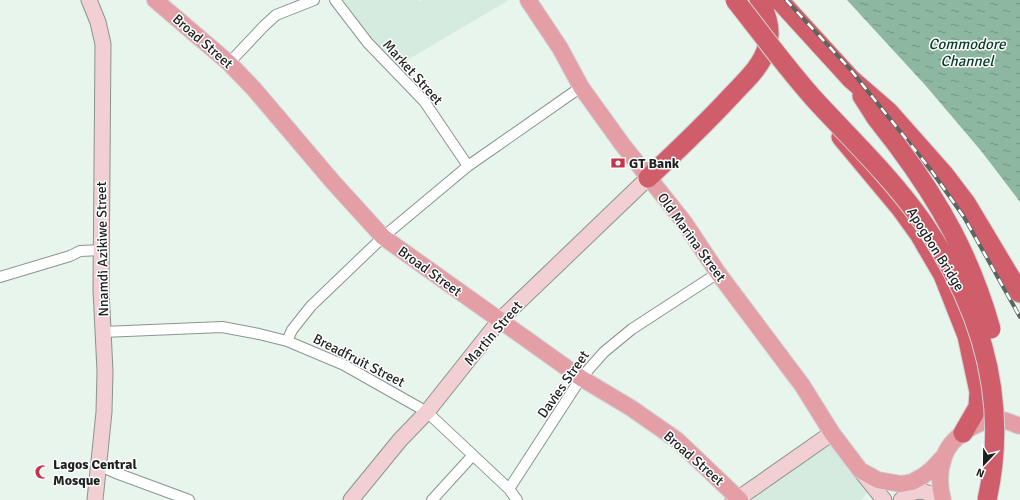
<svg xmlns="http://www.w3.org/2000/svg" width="1020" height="500" font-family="Signika,sans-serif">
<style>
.built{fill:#d6ebdf}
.water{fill:url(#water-ripples)}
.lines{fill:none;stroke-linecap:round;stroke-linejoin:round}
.street-casing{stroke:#89958e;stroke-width:12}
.secondary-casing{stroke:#89958e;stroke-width:17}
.primary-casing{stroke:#d2d2d2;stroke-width:18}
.highway-casing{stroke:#d2d2d2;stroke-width:21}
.street{stroke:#fff;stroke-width:10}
.secondary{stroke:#f1cfd2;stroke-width:15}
.primary{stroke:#e39ea6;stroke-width:16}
.highway{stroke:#d05e6a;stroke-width:19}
.rail-casing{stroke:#5e6561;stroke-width:4}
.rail{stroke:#fff;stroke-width:2.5;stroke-dasharray:8;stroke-linecap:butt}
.highway-bridge-casing{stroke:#d2d2d2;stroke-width:21;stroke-linecap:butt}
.highway-bridge{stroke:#d05e6a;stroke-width:19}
.labels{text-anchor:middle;stroke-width:3;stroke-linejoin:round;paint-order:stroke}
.street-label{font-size:14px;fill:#1c201e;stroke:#fff}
.poi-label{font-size:14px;font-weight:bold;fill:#1c201e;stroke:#fff;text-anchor:start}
.water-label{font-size:15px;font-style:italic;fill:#033d26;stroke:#fff}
</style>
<defs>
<pattern id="water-ripples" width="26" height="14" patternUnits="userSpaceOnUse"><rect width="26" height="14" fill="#8db7a0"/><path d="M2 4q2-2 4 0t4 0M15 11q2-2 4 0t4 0" fill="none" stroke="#729482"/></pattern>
</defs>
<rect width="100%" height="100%" fill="#e7f5ed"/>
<!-- built -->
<path class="built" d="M 343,0 L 418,0 L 420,1 L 422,0 L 509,0 L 397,66 L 368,37 Z
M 829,444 L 867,492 L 862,500 L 752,500 Z"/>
<!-- water -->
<path class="water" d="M 847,0 L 1020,0 L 1020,202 L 982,152 L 926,86 Z"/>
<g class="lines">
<defs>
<path id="street" d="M 335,0 L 368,43 L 424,101 L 468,166
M 229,63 L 264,26 L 276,15 L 314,0
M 0,277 L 70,256 L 80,251 L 102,250
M 103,332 L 222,327 L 259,334 L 287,341 L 344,365 L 427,412 L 509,489 L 517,500
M 287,341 L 292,330 L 311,306 L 383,237 L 468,166 L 581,87
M 99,462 L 107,469 L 116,473 L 189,500
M 509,489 L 581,378 L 604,352 L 632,329 L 718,273
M 432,500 L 473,455"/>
<path id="secondary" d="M 89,0 L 98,22 L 103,44 L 101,290 L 105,371 L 104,412 L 95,500
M 860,470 L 884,500
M 351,500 L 400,440 L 427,412 L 500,320 L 648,178
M 733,500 L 739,498 L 832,433
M 901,500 C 914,488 926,489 939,500"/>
<path id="primary" d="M 155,0 L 229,63 L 254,89 L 333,182 L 383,237 L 581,378 L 631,408 L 677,440 L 740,500
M 528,0 L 560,48 L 581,87 L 622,144 L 684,222 L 718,273 L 802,385 L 832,433 L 860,470 L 878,480 L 901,484 L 912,482 L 923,476 L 932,469 L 944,456
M 943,500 C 939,486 939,471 944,457 C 950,437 981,417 1002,420 C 1008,421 1014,424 1020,426"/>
<path id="highway" d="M 779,0 L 851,79 L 889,112 L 944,174 L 966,203 L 1020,293
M 862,96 L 876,118 L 897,145
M 841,137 L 901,209 L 919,234 L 943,275 L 967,336 L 979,392 L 978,407 L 963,433
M 648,178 C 678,150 706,123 733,94 C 746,80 762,66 767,47 C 772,31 767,14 759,0"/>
</defs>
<!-- street casing -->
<use href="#street" class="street-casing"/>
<!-- secondary casing -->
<use href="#secondary" class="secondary-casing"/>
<!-- primary casing -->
<use href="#primary" class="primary-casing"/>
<!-- highway casing -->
<use href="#highway" class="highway-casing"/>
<!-- street -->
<use href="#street" class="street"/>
<!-- secondary -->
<use href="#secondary" class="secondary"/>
<!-- primary -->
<use href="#primary" class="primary"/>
<!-- highway -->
<use href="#highway" class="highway"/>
<defs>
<path id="rail" d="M 786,0 L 850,69 L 931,170 L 964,217 L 1020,317"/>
</defs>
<!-- rail casing -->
<use href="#rail" class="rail-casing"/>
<!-- rail -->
<use href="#rail" class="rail"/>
<defs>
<path id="highway-bridge" d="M 735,0 C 762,34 787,69 816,101 C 852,140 891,177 922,221 C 980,305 1010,398 987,500
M 897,145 C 941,204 971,258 991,329"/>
</defs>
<!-- highway-bridge casing -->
<use href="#highway-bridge" class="highway-bridge-casing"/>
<!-- highway-bridge -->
<use href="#highway-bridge" class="highway-bridge"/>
</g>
<!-- icons -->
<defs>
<symbol id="bank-bare" viewBox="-9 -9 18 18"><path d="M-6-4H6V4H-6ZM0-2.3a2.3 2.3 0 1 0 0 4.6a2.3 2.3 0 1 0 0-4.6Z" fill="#c5344d" stroke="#fff" stroke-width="2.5" paint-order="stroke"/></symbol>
<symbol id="mosque-bare" viewBox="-9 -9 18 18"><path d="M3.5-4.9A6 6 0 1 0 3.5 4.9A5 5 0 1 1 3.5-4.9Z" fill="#c5344d" stroke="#fff" stroke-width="2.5" paint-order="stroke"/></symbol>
</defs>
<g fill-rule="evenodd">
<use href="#bank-bare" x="608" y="153" width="20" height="20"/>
<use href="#mosque-bare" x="32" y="462" width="20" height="20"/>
</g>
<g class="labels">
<!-- street labels -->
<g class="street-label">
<text transform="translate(203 41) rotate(41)" y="5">Broad Street</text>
<text transform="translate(413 72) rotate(48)" y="5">Market Street</text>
<text transform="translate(692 237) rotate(54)" y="5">Old Marina Street</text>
<text transform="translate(102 249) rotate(-91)" y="5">Nnamdi Azikiwe Street</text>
<text transform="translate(936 249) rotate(58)" y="5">Apogbon Bridge</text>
<text transform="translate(430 271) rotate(36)" y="5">Broad Street</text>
<text transform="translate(493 333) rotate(-49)" y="5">Martin Street</text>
<text transform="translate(359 360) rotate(27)" y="5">Breadfruit Street</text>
<text transform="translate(563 384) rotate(-55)" y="5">Davies Street</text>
<text transform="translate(694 458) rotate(41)" y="5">Broad Street</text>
</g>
<!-- poi labels -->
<g class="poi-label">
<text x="629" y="168">GT Bank</text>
<text x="53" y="469">Lagos Central<tspan x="53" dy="16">Mosque</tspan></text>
</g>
<!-- water labels -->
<g class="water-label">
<text x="967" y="49">Commodore<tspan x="967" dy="17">Channel</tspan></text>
</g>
</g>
<!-- north arrow -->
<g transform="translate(984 464) rotate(202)" stroke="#ffffff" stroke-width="3" paint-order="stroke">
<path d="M0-3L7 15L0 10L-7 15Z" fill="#1c201e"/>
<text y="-6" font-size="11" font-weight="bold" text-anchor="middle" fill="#1c201e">N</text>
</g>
</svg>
